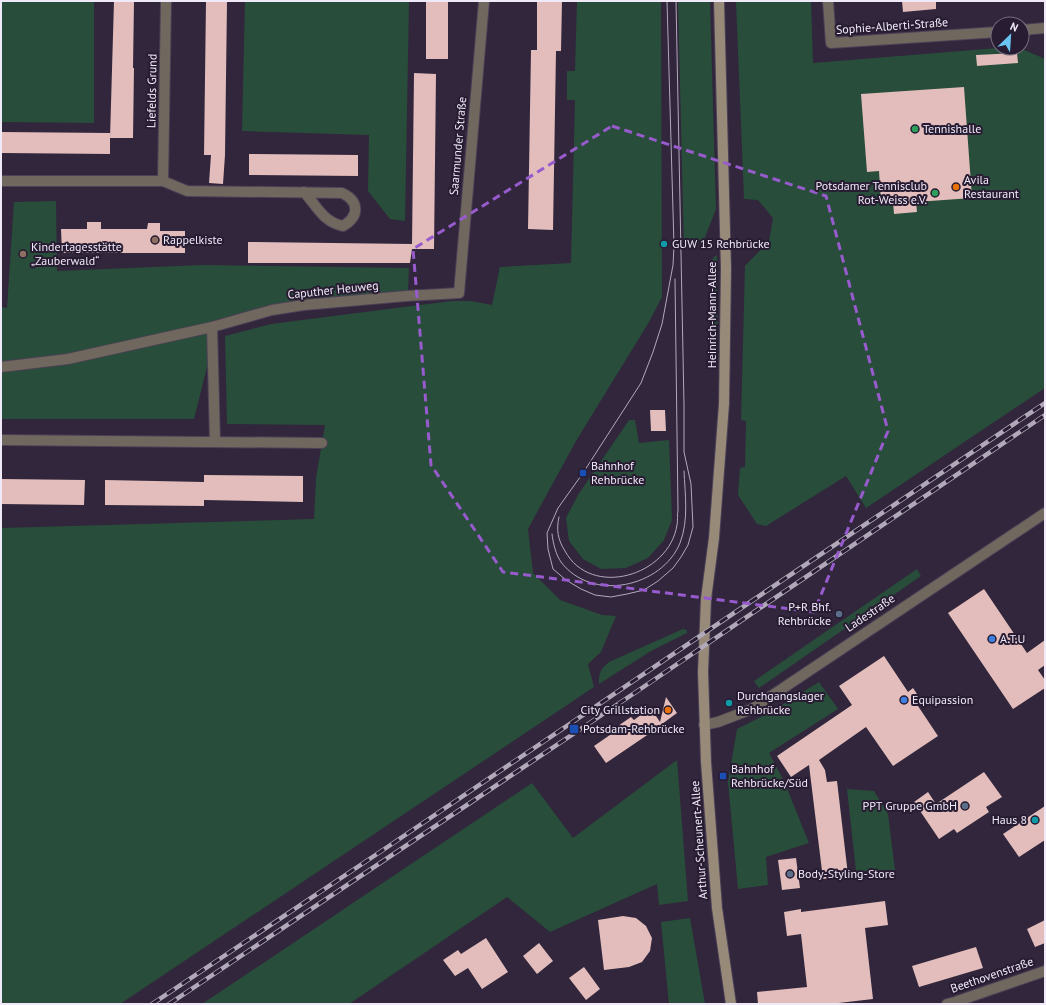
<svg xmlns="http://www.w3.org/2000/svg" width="1046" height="1005" font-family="'PT Sans',sans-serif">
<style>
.green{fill:#284d3a}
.building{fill:#e2bdbb}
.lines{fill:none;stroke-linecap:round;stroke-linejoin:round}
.minor-casing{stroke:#4c4156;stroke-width:12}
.secondary-casing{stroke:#4c4156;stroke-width:12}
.minor{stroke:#70685e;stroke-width:10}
.secondary{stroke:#978a79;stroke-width:10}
.tram{stroke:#b1a9ba;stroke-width:1}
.rail-casing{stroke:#b1a9ba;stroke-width:4.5}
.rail{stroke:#271c32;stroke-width:3;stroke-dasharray:9;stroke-linecap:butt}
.marked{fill:none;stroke:#985bcd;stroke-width:3;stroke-dasharray:8 5;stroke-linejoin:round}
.leisure-dot{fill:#2e9e5b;stroke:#271c32;stroke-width:1.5}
.food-dot{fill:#e8710a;stroke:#271c32;stroke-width:1.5}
.education-dot{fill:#8d6e63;stroke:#271c32;stroke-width:1.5}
.culture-dot{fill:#0f9aa8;stroke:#271c32;stroke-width:1.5}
.transit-dot{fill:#1a4fb4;stroke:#271c32;stroke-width:1.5}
.service-dot{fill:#5c6f8a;stroke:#271c32;stroke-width:1.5}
.shop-dot{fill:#3f7fe0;stroke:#271c32;stroke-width:1.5}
.labels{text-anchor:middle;stroke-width:4;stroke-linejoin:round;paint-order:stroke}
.street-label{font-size:12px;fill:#f0e9f8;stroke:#271c32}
.poi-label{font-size:12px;fill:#f0e9f8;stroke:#271c32;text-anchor:start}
</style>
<rect width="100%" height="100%" fill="#31263c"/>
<!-- green -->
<path class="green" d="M 1,1 L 94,1 L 94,123 L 1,122 Z
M 245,1 L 409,1 L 405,221 L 390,219 L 368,191 L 369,135 L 242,131 Z
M 577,1 L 661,1 L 662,297 L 649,322 L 576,441 L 528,529 L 533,573 L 560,600 L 602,615 L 616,616 L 601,652 L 588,664 L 594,687 L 120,1004 L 1,1004 L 1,528 L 314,519 L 316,478 L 325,425 L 227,424 L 225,336 L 271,324 L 404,307 L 452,301 L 471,301 L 492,305 L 500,267 L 571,263 L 575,100 L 567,100 L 567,71 L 575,71 Z
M 678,1 L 710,1 L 716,209 L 704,240 L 691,248 L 684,249 Z
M 736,1 L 811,1 L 813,63 L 998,48 L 1020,48 L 1045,59 L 1045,388 L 866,508 L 846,476 L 766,526 L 757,524 L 738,495 L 740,468 L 745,467 L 746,421 L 741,420 L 745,266 L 769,241 L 773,218 L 758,200 L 744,199 Z
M 56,201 L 57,271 L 203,265 L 409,268 L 408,290 L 292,301 L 219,319 L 194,419 L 1,419 L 1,307 L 7,308 L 14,202 Z
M 717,255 L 718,361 L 715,361 L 712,260 L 714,257 Z
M 629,420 L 635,420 L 639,443 L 669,440 L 672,520 L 664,540 L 648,558 L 626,568 L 601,569 L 583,559 L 569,541 L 566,518 L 578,495 Z
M 917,569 L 921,576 L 759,688 L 754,681 Z
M 683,629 L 687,630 L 687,633 L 651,651 L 599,684 C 599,672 600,670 609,662 Z
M 819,682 L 838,709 L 769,753 L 784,781 L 809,843 L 766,857 L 768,885 L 738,889 L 728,782 L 737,729 L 769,713 Z
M 677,760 L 688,901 L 659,905 L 657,884 L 550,932 L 507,897 L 349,1004 L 202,1004 L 532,783 L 573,838 Z
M 847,789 L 874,791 L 888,814 L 895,870 L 856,871 Z
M 690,918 L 705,1004 L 669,1004 L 661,922 Z"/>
<!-- building -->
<path class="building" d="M 114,1 L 134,1 L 133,68 L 134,68 L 133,138 L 110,138 Z
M 206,1 L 227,1 L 225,155 L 223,184 L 209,183 L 211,155 L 204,155 Z
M 426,1 L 448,1 L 448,59 L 426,59 Z
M 537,1 L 562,1 L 561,51 L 556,51 L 553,230 L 528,229 L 531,50 L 537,50 Z
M 902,1 L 936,1 L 936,9 L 903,12 Z
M 1017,53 L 1018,63 L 977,66 L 976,55 Z
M 414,73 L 436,74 L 434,249 L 412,249 L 410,263 L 248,263 L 248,242 L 412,244 Z
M 964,87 L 972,198 L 916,202 L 917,212 L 894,214 L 893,201 L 881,202 L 879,171 L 867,172 L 861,94 Z
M 2,132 L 110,133 L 110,154 L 2,153 L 1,137 L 2,137 Z
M 249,154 L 358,155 L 358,176 L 249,175 Z
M 87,222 L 101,222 L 101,229 L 147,229 L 148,223 L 160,223 L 160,231 L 185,231 L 185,253 L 62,253 L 61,229 L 87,229 Z
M 650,410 L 665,410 L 666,431 L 651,431 Z
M 204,475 L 303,476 L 303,502 L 204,500 L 204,506 L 105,505 L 105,480 L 204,482 Z
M 1,479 L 85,480 L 84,505 L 1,504 Z
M 984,589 L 1027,653 L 1045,640 L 1045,665 L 1038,670 L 1045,680 L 1045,688 L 1013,709 L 948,613 Z
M 884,656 L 908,692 L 913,688 L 919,697 L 914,700 L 938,736 L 893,766 L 866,727 L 819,760 L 825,770 L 827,782 L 837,781 L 848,875 L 823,879 L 809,765 L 791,777 L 777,756 L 852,705 L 839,686 Z
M 666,697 L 677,713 L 662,724 L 662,725 L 606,763 L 594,746 L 620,728 L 618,726 L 631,717 L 634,720 L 642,714 L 644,716 L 652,710 L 660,722 Z
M 984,772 L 1002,797 L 986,807 L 989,812 L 957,833 L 954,829 L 939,839 L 914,802 L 928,792 L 936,804 Z
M 1045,806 L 1045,840 L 1019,857 L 1003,834 Z
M 796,858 L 800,888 L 782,890 L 778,860 Z
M 885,901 L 888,925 L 865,928 L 873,999 L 830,1004 L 758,1004 L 757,992 L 807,987 L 801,934 L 787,936 L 784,912 L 801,909 L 801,912 Z
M 623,916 L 636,918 L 646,926 L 652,938 L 650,951 L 642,962 L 629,967 L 604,970 L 598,920 Z
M 1045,920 L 1045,943 L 1035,947 L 1027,929 Z
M 486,938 L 508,972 L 482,989 L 468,968 L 455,976 L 443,960 L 458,950 L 461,954 Z
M 539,943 L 553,961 L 537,974 L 523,956 Z
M 976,947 L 983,968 L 919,987 L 912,966 Z
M 584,967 L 600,989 L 586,1000 L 569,978 Z"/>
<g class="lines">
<defs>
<path id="minor" d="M 828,1 L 831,43 L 998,32
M 1022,30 L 1045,28
M 1,181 L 163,181 L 166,1
M 163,181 L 187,191 L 342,193 C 359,201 360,216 343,226 C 323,222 317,206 304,192
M 212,327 L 215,442
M 1,367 L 68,359 L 212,327 L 272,310 L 304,305 L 406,296 L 459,293 L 484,1
M 1,440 L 322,443
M 704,725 L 718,722 L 752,709 L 1045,513
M 947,1004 L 955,1002 L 1045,971"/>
<path id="secondary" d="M 719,1 L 726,269 L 724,404 L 714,538 L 706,599 L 703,672 L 706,762 L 717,908 L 731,1004"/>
</defs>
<!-- minor casing -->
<use href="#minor" class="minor-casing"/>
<!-- secondary casing -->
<use href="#secondary" class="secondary-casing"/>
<!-- minor -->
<use href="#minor" class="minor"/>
<!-- secondary -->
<use href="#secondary" class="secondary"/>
<!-- tram -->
<path class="tram" d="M 667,1 L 674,246 L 673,265 L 662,324 L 653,352 L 641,383 L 583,473 L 558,508 L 547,533 L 548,549 L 553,569 L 566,580 L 581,589 L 595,595 L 611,597 L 627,594 L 644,590 L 658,581 L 673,568 L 681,557 L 688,545 L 693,527 L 691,484 L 684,452 L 684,405 L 676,1
M 559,517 C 556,530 558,540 565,551 C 591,599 669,576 677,525 C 678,520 677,515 678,510 L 675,279
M 552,534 C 553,543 556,555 561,562 C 592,603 662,587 680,543 C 689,520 685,494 684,471"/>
<defs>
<path id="rail" d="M 152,1004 L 383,850 L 1045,403
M 169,1004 L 636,692 L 1045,415"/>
</defs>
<!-- rail casing -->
<use href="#rail" class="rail-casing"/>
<!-- rail -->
<use href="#rail" class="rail"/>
</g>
<!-- marked area -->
<path class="marked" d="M 612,126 L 826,196 L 888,431 L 814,612 L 503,572 L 431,465 L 413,249 Z"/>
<!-- markers -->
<g class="leisure-dot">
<circle cx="915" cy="129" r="4"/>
<circle cx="935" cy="193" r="4"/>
</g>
<g class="food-dot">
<circle cx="956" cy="187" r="4"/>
<circle cx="668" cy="710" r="4"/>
</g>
<g class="education-dot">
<circle cx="155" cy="240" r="4"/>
<circle cx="23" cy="254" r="4"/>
</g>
<g class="culture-dot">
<circle cx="664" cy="244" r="4"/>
<circle cx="729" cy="703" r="4"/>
<circle cx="1035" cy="820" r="4"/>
</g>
<g class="transit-dot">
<rect x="579" y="469" width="8" height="8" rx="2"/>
<rect x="569" y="724" width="10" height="10" rx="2"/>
<rect x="719" y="772" width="8" height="8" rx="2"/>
</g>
<g class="service-dot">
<circle cx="839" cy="614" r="4"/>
<circle cx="965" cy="806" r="4"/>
<circle cx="790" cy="874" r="4"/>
</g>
<g class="shop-dot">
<circle cx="992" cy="639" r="4"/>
<circle cx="904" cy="700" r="4"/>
</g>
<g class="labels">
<!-- street labels -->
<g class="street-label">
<text transform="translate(892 26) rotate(-4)" y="4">Sophie-Alberti-Straße</text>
<text transform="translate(152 91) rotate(-89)" y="4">Liefelds Grund</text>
<text transform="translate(458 146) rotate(-85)" y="4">Saarmunder Straße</text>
<text transform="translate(333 290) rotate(-6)" y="4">Caputher Heuweg</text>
<text transform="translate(712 315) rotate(-90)" y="4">Heinrich-Mann-Allee</text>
<text transform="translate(870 613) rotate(-34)" y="4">Ladestraße</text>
<text transform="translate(699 840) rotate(-94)" y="4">Arthur-Scheunert-Allee</text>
<text transform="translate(992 975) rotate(-19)" y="4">Beethovenstraße</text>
</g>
<!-- poi labels -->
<g class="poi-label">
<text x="923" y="133">Tennishalle</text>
<text x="964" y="184">Avila<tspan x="964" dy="14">Restaurant</tspan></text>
<text x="927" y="190" text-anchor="end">Potsdamer Tennisclub<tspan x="927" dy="14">Rot-Weiss e.V.</tspan></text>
<text x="163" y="244">Rappelkiste</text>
<text x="672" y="248">GUW 15 Rehbrücke</text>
<text x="31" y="251">Kindertagesstätte<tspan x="31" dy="14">„Zauberwald“</tspan></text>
<text x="591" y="470">Bahnhof<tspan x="591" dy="14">Rehbrücke</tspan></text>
<text x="831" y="611" text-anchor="end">P+R Bhf.<tspan x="831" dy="14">Rehbrücke</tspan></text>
<text x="1000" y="643">A.T.U</text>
<text x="737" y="700">Durchgangslager<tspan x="737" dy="14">Rehbrücke</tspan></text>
<text x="912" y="704">Equipassion</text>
<text x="660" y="714" text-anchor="end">City Grillstation</text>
<text x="583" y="733">Potsdam-Rehbrücke</text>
<text x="731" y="773">Bahnhof<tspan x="731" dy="14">Rehbrücke/Süd</tspan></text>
<text x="957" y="810" text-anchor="end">PPT Gruppe GmbH</text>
<text x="1027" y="824" text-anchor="end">Haus 8</text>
<text x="798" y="878">Body-Styling-Store</text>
</g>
</g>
<!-- border -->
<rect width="1046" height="1005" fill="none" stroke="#f0e9f8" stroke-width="4"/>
<!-- north arrow -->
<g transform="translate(1010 36) rotate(25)"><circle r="19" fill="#271c32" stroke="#776e81"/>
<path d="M0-3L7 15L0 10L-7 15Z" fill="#6ac3f1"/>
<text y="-6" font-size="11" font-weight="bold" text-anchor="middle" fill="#f0e9f8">N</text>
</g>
</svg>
